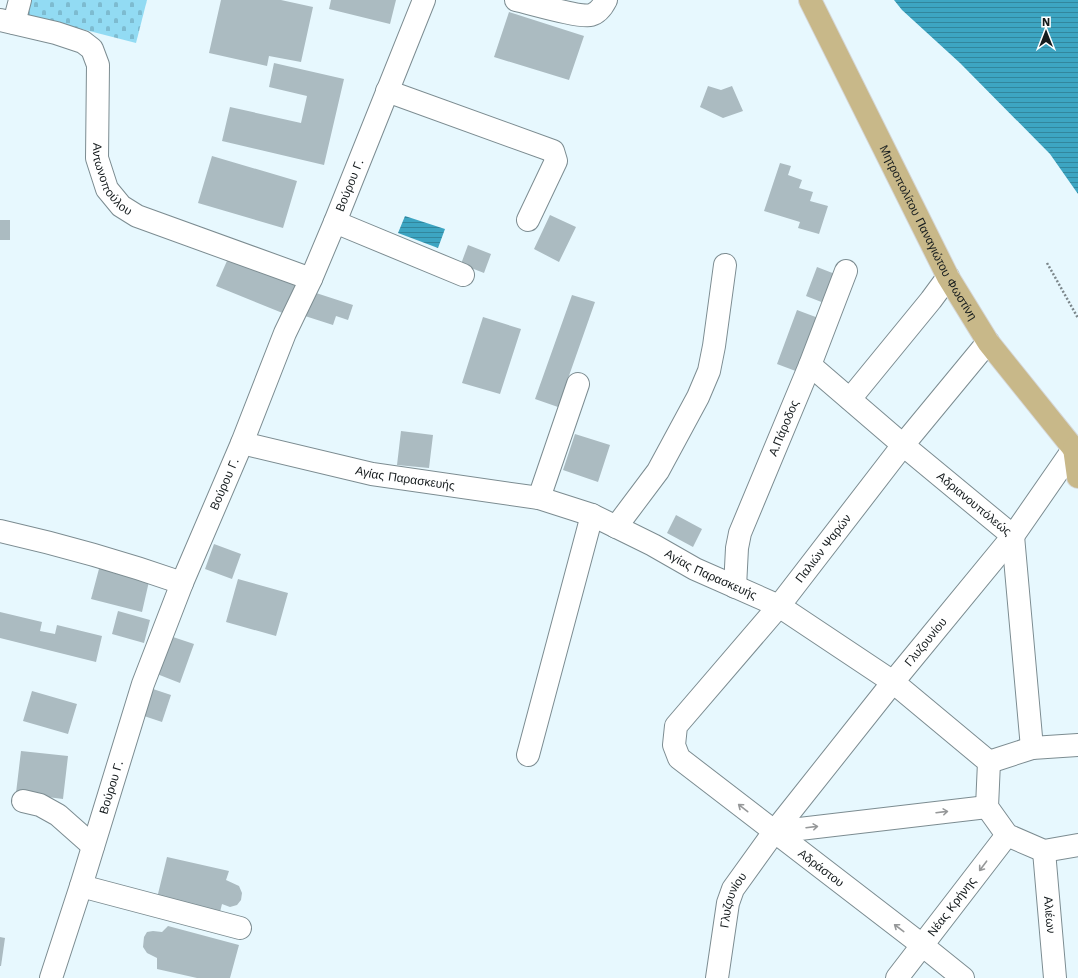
<svg xmlns="http://www.w3.org/2000/svg" width="1078" height="978" font-family="'Work Sans',sans-serif">
<style>
.cemetery{fill:url(#cemetery-stones)}
.water{fill:url(#water-rules)}
.building{fill:#abbbc1}
.lines{fill:none;stroke-linecap:round;stroke-linejoin:round}
.minor-casing{stroke:#7c8c91;stroke-width:24}
.major-casing{stroke:#d5d6d6;stroke-width:24}
.path{stroke:#7c878b;stroke-width:2.5;stroke-dasharray:2 2;stroke-linecap:butt}
.minor{stroke:#fff;stroke-width:22}
.major{stroke:#c8b889;stroke-width:22}
.oneway{stroke:#969899}
.labels{text-anchor:middle;stroke-width:3;stroke-linejoin:round;paint-order:stroke}
.street-label{font-size:12px;fill:#151b1d;stroke:#fff}
</style>
<defs>
<pattern id="cemetery-stones" width="16" height="16" patternUnits="userSpaceOnUse"><rect width="16" height="16" fill="#92dbf3"/><path d="M2 7V4a2 2 0 0 1 4 0v3zM10 15v-3a2 2 0 0 1 4 0v3z" fill="#7dbbd0"/></pattern>
<pattern id="water-rules" width="6" height="5" patternUnits="userSpaceOnUse"><rect width="6" height="5" fill="#3da5c2"/><path d="M0 2.5h6" fill="none" stroke="#32869d"/></pattern>
</defs>
<rect width="100%" height="100%" fill="#e7f8fe"/>
<!-- cemetery -->
<path class="cemetery" d="M 31,0 L 147,0 L 136,43 L 27,15 Z"/>
<!-- water -->
<path class="water" d="M 894,0 L 1078,0 L 1078,194 L 1050,154 L 960,63 L 902,10 Z
M 405,216 L 445,229 L 438,248 L 398,233 Z"/>
<!-- building -->
<path class="building" d="M 221,0 L 281,0 L 313,7 L 301,62 L 269,56 L 267,66 L 209,53 Z
M 331,0 L 396,0 L 390,24 L 329,9 Z
M 509,12 L 584,36 L 569,80 L 494,57 Z
M 274,63 L 344,79 L 324,165 L 222,141 L 230,107 L 301,123 L 307,96 L 269,87 Z
M 708,86 L 721,90 L 732,86 L 743,111 L 723,118 L 700,107 Z
M 212,156 L 297,181 L 283,228 L 198,203 Z
M 780,163 L 791,166 L 788,175 L 802,180 L 799,188 L 813,192 L 810,201 L 828,206 L 819,234 L 798,228 L 800,222 L 764,211 Z
M 550,215 L 576,227 L 559,262 L 534,249 Z
M 0,220 L 10,220 L 10,240 L 0,240 Z
M 468,245 L 491,254 L 484,273 L 461,264 Z
M 230,254 L 297,283 L 285,314 L 216,286 Z
M 817,267 L 835,274 L 824,303 L 806,296 Z
M 313,292 L 353,305 L 348,320 L 336,316 L 333,325 L 305,316 Z
M 572,295 L 595,302 L 558,407 L 535,399 Z
M 797,310 L 821,319 L 801,373 L 777,364 Z
M 483,317 L 521,329 L 500,394 L 462,383 Z
M 401,431 L 433,435 L 429,468 L 397,465 Z
M 575,434 L 610,445 L 598,482 L 563,470 Z
M 676,515 L 702,529 L 693,547 L 667,533 Z
M 214,544 L 241,554 L 232,579 L 205,569 Z
M 100,565 L 150,577 L 142,612 L 91,599 Z
M 238,579 L 288,593 L 276,636 L 226,622 Z
M 118,611 L 150,620 L 144,643 L 112,634 Z
M 0,612 L 42,622 L 40,631 L 55,634 L 57,625 L 102,636 L 96,662 L 0,638 Z
M 170,636 L 194,644 L 180,683 L 157,674 Z
M 153,689 L 171,695 L 162,722 L 144,716 Z
M 32,691 L 77,704 L 68,734 L 23,721 Z
M 21,751 L 68,756 L 63,799 L 16,793 Z
M 167,857 L 229,871 L 226,880 L 239,886 L 242,893 L 241,900 L 237,905 L 230,907 L 222,904 L 220,912 L 157,898 Z
M 168,926 L 239,945 L 230,978 L 197,978 L 157,969 L 157,958 L 147,953 L 143,947 L 144,937 L 147,932 L 153,931 L 162,932 Z
M 0,937 L 5,938 L 1,966 L 0,966 Z"/>
<g class="lines">
<defs>
<g id="minor">
<path d="M 516,0 C 530,3 580,18 591,15 C 598,13 603,6 606,0"/>
<path id="s1" d="M 0,20 L 56,33 L 83,42 L 92,49 L 98,65 L 97,158 L 107,189 L 121,206 L 137,216 L 311,279"/>
<path d="M 14,23 L 20,0"/>
<path d="M 387,91 L 553,151 L 556,161 L 528,220"/>
<path d="M 335,222 L 463,275"/>
<path id="s2" d="M 810,365 L 903,445 L 1013,536 L 1032,748"/>
<path d="M 850,399 L 931,300 L 948,277"/>
<path id="s3" d="M 242,443 L 372,474 L 539,498 L 592,515 L 653,545 L 695,569 L 779,606 L 893,682 L 989,762 L 987,807 L 1007,835 L 1044,851 L 1078,845"/>
<path d="M 539,498 L 578,384"/>
<path d="M 616,527 L 658,471 L 698,397 L 709,371 L 714,346 L 725,265"/>
<path d="M 0,531 C 62,545 122,562 182,583"/>
<path id="s4" d="M 735,587 L 737,548 L 740,533 L 810,365 L 846,271"/>
<path d="M 528,755 L 592,515"/>
<path d="M 989,762 L 1032,748 L 1078,745"/>
<path d="M 23,801 L 40,805 L 58,815 L 93,846"/>
<path d="M 774,832 L 987,807"/>
<path id="s5" d="M 1044,851 L 1055,978"/>
<path d="M 81,886 L 240,928"/>
<path id="s6" d="M 51,978 L 81,886 L 143,684 L 182,583 L 242,443 L 285,333 L 311,279 L 335,222 L 424,0"/>
<path id="s7" d="M 717,978 L 728,903 L 733,889 L 774,832 L 893,682 L 1013,536 L 1074,448"/>
<path id="s8" d="M 897,978 L 1007,835"/>
<path id="s9" d="M 963,978 L 922,945 L 679,758 L 674,745 L 676,726 L 779,606 L 903,445 L 988,342"/>
</g>
<g id="major">
<path id="s10" d="M 810,0 L 948,277 L 988,342 L 1078,454"/>
<path d="M 1074,448 L 1078,477"/>
</g>
</defs>
<!-- minor casing -->
<use href="#minor" class="minor-casing"/>
<!-- major casing -->
<use href="#major" class="major-casing"/>
<!-- path -->
<path class="path" d="M 1047,263 L 1078,318"/>
<!-- minor -->
<use href="#minor" class="minor"/>
<!-- major -->
<use href="#major" class="major"/>
</g>
<!-- one-way arrows -->
<defs><path id="oneway-shaft" d="M-6 0H5M1.5-3L5.5 0L1.5 3" fill="none" stroke-width="1.6" stroke-linecap="round" stroke-linejoin="round"/></defs>
<g class="oneway">
<use href="#oneway-shaft" transform="translate(743 808) rotate(-142)"/>
<use href="#oneway-shaft" transform="translate(942 812) rotate(-7)"/>
<use href="#oneway-shaft" transform="translate(812 827) rotate(-7)"/>
<use href="#oneway-shaft" transform="translate(983 866) rotate(127)"/>
<use href="#oneway-shaft" transform="translate(899 928) rotate(-143)"/>
</g>
<g class="labels">
<!-- street labels -->
<g class="street-label">
<text dy="4" stroke="none"><textPath href="#s1" startOffset="233">Αντωνοπούλου</textPath></text>
<text dy="4" stroke="none"><textPath href="#s6" startOffset="848">Βούρου Γ.</textPath></text>
<text dy="4" stroke="none"><textPath href="#s10" startOffset="261">Μητροπολίτου Παναγιώτου Φωστίνη</textPath></text>
<text dy="4" stroke="none"><textPath href="#s4" startOffset="168">Α.Πάροδος</textPath></text>
<text dy="4" stroke="none"><textPath href="#s3" startOffset="167">Αγίας Παρασκευής</textPath></text>
<text dy="4" stroke="none"><textPath href="#s6" startOffset="524">Βούρου Γ.</textPath></text>
<text dy="4" stroke="none"><textPath href="#s2" startOffset="215">Αδριανουπόλεώς</textPath></text>
<text dy="4" stroke="none"><textPath href="#s9" startOffset="623">Παλιών Ψαρών</textPath></text>
<text dy="4" stroke="none"><textPath href="#s3" startOffset="491">Αγίας Παρασκευής</textPath></text>
<text dy="4" stroke="none"><textPath href="#s7" startOffset="404">Γλυζουνίου</textPath></text>
<text dy="4" stroke="none"><textPath href="#s6" startOffset="200">Βούρου Γ.</textPath></text>
<text transform="translate(821 868) rotate(37)" y="4">Αδράστου</text>
<text dy="4" stroke="none"><textPath href="#s7" startOffset="80">Γλυζουνίου</textPath></text>
<text dy="4" stroke="none"><textPath href="#s8" startOffset="90">Νέας Κρήνης</textPath></text>
<text dy="4" stroke="none"><textPath href="#s5" startOffset="64">Αλιέων</textPath></text>
</g>
</g>
<!-- north arrow -->
<g transform="translate(1046 32)" stroke="#ffffff" stroke-width="3" paint-order="stroke">
<path d="M0-3L7 15L0 10L-7 15Z" fill="#151b1d"/>
<text y="-6" font-size="11" font-weight="bold" text-anchor="middle" fill="#151b1d">N</text>
</g>
</svg>
